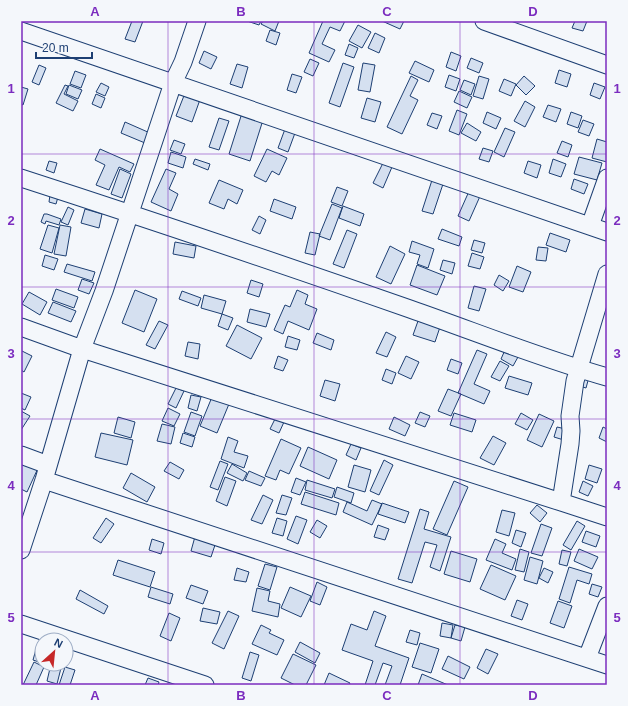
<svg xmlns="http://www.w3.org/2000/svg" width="628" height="706" font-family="Helvetica,sans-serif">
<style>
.building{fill:#d5e0f0;stroke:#1d3f73}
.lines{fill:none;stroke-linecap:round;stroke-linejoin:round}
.street-casing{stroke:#1d3f73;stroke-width:19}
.street{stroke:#f4f7fb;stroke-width:17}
.grid{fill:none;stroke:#7b2cbf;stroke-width:1;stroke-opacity:0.55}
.neatline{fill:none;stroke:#7b2cbf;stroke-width:1.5}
.grid-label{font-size:13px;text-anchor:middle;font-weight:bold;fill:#7b2cbf}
</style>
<rect width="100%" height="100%" fill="#f4f7fb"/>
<!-- building -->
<path class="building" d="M 132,21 L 143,21 L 135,42 L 125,39 Z
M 247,21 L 261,21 L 259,25 Z
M 263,21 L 279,21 L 275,31 L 261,24 Z
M 323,21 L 345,21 L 340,31 L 330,27 L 322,44 L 335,50 L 329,62 L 309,53 Z
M 382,21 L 404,21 L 400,29 Z
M 575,21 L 587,21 L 583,31 L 572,28 Z
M 358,25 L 371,32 L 362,48 L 349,41 Z
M 270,30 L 280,33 L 276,45 L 266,41 Z
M 375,33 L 385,38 L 379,53 L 368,48 Z
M 349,44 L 358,48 L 354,58 L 345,55 Z
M 204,51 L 217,57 L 211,69 L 199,63 Z
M 451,52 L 461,56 L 456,71 L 446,67 Z
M 471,58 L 483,63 L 479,73 L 467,68 Z
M 310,59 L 319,63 L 313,76 L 304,72 Z
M 415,61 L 434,70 L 429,82 L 409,73 Z
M 343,63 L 354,67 L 340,107 L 329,103 Z
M 363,63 L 375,65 L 370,92 L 358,90 Z
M 237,64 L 248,67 L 242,88 L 230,84 Z
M 39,65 L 46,68 L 39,85 L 32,82 Z
M 559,70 L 571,74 L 567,87 L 555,83 Z
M 75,71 L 86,75 L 81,88 L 70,84 Z
M 292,74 L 302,77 L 296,93 L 287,90 Z
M 449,75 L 460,79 L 456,91 L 445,87 Z
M 411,76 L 418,80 L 410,96 L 418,100 L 402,134 L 387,127 Z
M 479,76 L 489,79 L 483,99 L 473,96 Z
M 524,76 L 535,86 L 526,95 L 516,85 Z
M 504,79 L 516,84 L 511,96 L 499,91 Z
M 464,80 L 475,84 L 471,95 L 460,90 Z
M 101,83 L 109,87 L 105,96 L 96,92 Z
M 594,83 L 605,87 L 600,99 L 590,95 Z
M 65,85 L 68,86 L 64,94 L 78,101 L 73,111 L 56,103 Z
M 69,85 L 82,90 L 78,99 L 66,94 Z
M 21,87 L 28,89 L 23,105 L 21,104 Z
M 187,88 L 202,94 L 192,122 L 176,116 Z
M 459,91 L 472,97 L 467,108 L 454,102 Z
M 96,94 L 105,98 L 101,108 L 92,104 Z
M 367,98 L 381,102 L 375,122 L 361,118 Z
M 525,101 L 535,107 L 525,127 L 514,121 Z
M 548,105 L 561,109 L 556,122 L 543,117 Z
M 457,110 L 467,114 L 459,135 L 449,131 Z
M 487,112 L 501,118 L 496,129 L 483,123 Z
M 571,112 L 582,116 L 578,128 L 567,124 Z
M 242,113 L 263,120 L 250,161 L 229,154 Z
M 432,113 L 442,116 L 437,129 L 427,125 Z
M 219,118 L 229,121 L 219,150 L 209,147 Z
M 583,120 L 594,124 L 589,136 L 578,132 Z
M 125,122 L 150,133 L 145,143 L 121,133 Z
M 467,123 L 481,132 L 476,141 L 461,133 Z
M 505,128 L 515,132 L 504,157 L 494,152 Z
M 285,129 L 295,133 L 288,152 L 278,148 Z
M 597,139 L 607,142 L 607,162 L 592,158 Z
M 174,140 L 185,144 L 181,154 L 170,150 Z
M 562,141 L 572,145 L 568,157 L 557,153 Z
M 483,148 L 493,151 L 489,162 L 479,159 Z
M 100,149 L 134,164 L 130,172 L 119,167 L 109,190 L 96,185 L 105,165 L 95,160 Z
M 267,149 L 287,158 L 279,175 L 272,171 L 266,182 L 254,176 Z
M 171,152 L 186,157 L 183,168 L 168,163 Z
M 579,157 L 602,163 L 597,180 L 574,174 Z
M 195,159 L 210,164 L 208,170 L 193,164 Z
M 553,159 L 566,164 L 561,177 L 549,173 Z
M 49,161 L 57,163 L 54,173 L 46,170 Z
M 528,161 L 541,165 L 537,178 L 524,173 Z
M 383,163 L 392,167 L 383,188 L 373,183 Z
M 120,169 L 131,174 L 122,198 L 111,194 Z
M 166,169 L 176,173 L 169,189 L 178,194 L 171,211 L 151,202 Z
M 433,177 L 444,181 L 433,214 L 422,211 Z
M 574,179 L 588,184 L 584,194 L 571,189 Z
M 219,180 L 243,190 L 237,204 L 228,199 L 224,209 L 209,203 Z
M 337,187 L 348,191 L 342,206 L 331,202 Z
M 470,189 L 481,194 L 469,221 L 458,216 Z
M 50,195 L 58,197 L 56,204 L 49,202 Z
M 274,199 L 296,207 L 292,219 L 270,211 Z
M 332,204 L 342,208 L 330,240 L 319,236 Z
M 343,206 L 364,214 L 360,226 L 339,218 Z
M 68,207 L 74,210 L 68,225 L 61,222 Z
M 85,209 L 102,214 L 99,228 L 81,223 Z
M 44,214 L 47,214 L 61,219 L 59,225 L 46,221 L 45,224 L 41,222 Z
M 259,216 L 266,220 L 260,234 L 252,230 Z
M 48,225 L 59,228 L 52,253 L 40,249 Z
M 60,225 L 71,227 L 66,256 L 54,254 Z
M 442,229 L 462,237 L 459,246 L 438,239 Z
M 347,230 L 357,234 L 344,268 L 333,264 Z
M 310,232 L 320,234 L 315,255 L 305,253 Z
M 550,233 L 570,240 L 566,252 L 546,245 Z
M 474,240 L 485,243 L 482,253 L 471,250 Z
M 412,241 L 434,249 L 428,268 L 417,264 L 420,255 L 409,252 Z
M 175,242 L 196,246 L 194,258 L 173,254 Z
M 390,246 L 405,254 L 391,284 L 376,277 Z
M 538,247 L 548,248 L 546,261 L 536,260 Z
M 472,253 L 484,257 L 480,269 L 468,266 Z
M 45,255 L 58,259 L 54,270 L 42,266 Z
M 443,260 L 455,263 L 452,274 L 440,270 Z
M 67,264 L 95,272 L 92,281 L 64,272 Z
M 417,265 L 445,276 L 437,295 L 410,285 Z
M 517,266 L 531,272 L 523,292 L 509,287 Z
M 499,275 L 509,281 L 503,291 L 494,285 Z
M 82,279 L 94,283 L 89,294 L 78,290 Z
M 251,280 L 263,284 L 259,297 L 247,293 Z
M 474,286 L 486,289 L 479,311 L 468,308 Z
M 56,289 L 78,297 L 74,308 L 52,300 Z
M 135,290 L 157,299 L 144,332 L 122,323 Z
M 297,290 L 308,295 L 305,304 L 317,309 L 309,330 L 288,321 L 283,334 L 274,330 L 285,305 L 290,307 Z
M 182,291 L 201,298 L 198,306 L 179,299 Z
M 29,292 L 47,302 L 40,315 L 22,304 Z
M 204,295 L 226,301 L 222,314 L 201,308 Z
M 53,302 L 76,311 L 71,322 L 48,313 Z
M 250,309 L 270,314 L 266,327 L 247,322 Z
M 222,314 L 233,318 L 228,330 L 218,326 Z
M 159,321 L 168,325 L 155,349 L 146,345 Z
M 418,321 L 440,327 L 435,342 L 413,335 Z
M 237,325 L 262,338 L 251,359 L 226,346 Z
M 386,332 L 396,337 L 387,357 L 376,353 Z
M 317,333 L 334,340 L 331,350 L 313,343 Z
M 288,336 L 300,340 L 297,350 L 285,347 Z
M 188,342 L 200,344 L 198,359 L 185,356 Z
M 477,350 L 487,354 L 474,384 L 490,391 L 484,404 L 458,393 Z
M 505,350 L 518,357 L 513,366 L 501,359 Z
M 22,351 L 32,356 L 24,372 L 21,370 L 21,352 Z
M 278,356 L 288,360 L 283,371 L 274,368 Z
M 406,356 L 419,362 L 411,379 L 398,373 Z
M 451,359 L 462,363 L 458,374 L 447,370 Z
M 500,361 L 509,366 L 500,381 L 491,377 Z
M 386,369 L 396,373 L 392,384 L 382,380 Z
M 509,376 L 532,383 L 528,395 L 505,388 Z
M 589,377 L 586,388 L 573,384 Z
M 325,380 L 340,384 L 335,401 L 320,396 Z
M 176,388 L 184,391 L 176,408 L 168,404 Z
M 448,389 L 461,394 L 451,416 L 438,411 Z
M 21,393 L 31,397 L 25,410 L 21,408 Z
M 191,395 L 201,397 L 197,411 L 188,408 Z
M 212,397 L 229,404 L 217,433 L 200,426 Z
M 168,408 L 180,414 L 174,426 L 162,421 Z
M 21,411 L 30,416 L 21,430 Z
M 191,412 L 202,416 L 195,436 L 184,432 Z
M 420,412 L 430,416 L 425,427 L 415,423 Z
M 454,413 L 476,420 L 472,432 L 450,425 Z
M 521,413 L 533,420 L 527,430 L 515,424 Z
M 539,414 L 554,421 L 542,447 L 527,440 Z
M 118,417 L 135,422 L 131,438 L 114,433 Z
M 394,417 L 410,425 L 405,436 L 389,429 Z
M 275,419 L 284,422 L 279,433 L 270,429 Z
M 162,424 L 175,427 L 171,444 L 157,441 Z
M 557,427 L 570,430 L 567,441 L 554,437 Z
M 603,427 L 607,429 L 607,442 L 599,438 Z
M 101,433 L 133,440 L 127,465 L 95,457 Z
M 183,433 L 195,437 L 192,447 L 180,443 Z
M 493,436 L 506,443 L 494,465 L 480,458 Z
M 228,437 L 238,441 L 234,452 L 248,456 L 244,468 L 221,459 Z
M 281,439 L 301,448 L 289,474 L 280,470 L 276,480 L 265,476 Z
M 351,444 L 361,448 L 356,460 L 346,455 Z
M 308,447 L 337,460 L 329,479 L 300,466 Z
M 21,458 L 39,466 L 27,492 L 21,489 Z
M 384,460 L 393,465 L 379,495 L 370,491 Z
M 220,461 L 228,464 L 218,490 L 210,487 Z
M 170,462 L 184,470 L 179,479 L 164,471 Z
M 232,464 L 247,473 L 243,481 L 227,473 Z
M 354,465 L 371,470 L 365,492 L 348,487 Z
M 589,465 L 602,469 L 597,483 L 585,479 Z
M 249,471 L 265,478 L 261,486 L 245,480 Z
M 131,473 L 155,487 L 147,502 L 123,488 Z
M 225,477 L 236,481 L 227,506 L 216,501 Z
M 296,478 L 306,482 L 300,495 L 291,492 Z
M 307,480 L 335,489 L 332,498 L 305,490 Z
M 454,481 L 468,487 L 447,535 L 433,529 Z
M 583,481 L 593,486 L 588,496 L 579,492 Z
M 337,487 L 354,493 L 351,503 L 334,497 Z
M 305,492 L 339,503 L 336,515 L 301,504 Z
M 263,495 L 273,500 L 262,524 L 251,520 Z
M 282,495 L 292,498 L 286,515 L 276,513 Z
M 372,500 L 382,504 L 372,525 L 343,512 L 347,502 L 367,511 Z
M 382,503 L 409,512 L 405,523 L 378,514 Z
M 537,505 L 547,513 L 540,522 L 530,513 Z
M 420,509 L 429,512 L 424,529 L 451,537 L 440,571 L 430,567 L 437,545 L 425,542 L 412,583 L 398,579 Z
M 502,510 L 515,513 L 509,536 L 496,532 Z
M 296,516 L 307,520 L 298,544 L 287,539 Z
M 106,518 L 114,524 L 101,543 L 93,538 Z
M 277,518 L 287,521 L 283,536 L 272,533 Z
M 317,520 L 327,526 L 320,538 L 310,532 Z
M 577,521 L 585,526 L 571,550 L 563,545 Z
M 541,524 L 552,528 L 542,556 L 531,553 Z
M 378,525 L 389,529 L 385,540 L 374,537 Z
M 516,530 L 526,533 L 521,547 L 512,543 Z
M 586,531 L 600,536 L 596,547 L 582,542 Z
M 196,533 L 217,539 L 211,557 L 191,551 Z
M 152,539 L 164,543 L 161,554 L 149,550 Z
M 495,539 L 506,544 L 502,553 L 516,559 L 512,570 L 486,560 Z
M 520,549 L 529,552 L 524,572 L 515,570 Z
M 579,549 L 598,557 L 592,569 L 574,561 Z
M 562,550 L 571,552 L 567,566 L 559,564 Z
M 451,551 L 477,559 L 470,582 L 444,574 Z
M 530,557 L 543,561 L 537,584 L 524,580 Z
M 118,560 L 155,572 L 150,587 L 113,575 Z
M 265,564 L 277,567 L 270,590 L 258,586 Z
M 491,565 L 516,576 L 505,600 L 480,589 Z
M 569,567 L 592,574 L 589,584 L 577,580 L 570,603 L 559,599 Z
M 237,568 L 249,572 L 246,582 L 234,580 Z
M 544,568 L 553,572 L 548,583 L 539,578 Z
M 317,582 L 327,587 L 320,605 L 310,601 Z
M 592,584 L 602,587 L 598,597 L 589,594 Z
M 191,585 L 208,591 L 203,604 L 186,598 Z
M 151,587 L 173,594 L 170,604 L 148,597 Z
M 290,587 L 311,596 L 301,617 L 281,608 Z
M 257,588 L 270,591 L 268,601 L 280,604 L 278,617 L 252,611 Z
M 80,590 L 108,606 L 104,614 L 76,599 Z
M 517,600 L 528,604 L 522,620 L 511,616 Z
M 558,601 L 572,606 L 564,628 L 550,623 Z
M 203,608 L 220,612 L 217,624 L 200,621 Z
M 228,611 L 239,616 L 224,649 L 212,643 Z
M 374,611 L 386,616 L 375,646 L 409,658 L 400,685 L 385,685 L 392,666 L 383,663 L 375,685 L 365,685 L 373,661 L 342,650 L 351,624 L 367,630 Z
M 169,613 L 180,618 L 171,641 L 160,636 Z
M 442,623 L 453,625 L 451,638 L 440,636 Z
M 261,625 L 271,630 L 269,633 L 284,640 L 277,655 L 252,644 Z
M 455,625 L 465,627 L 461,641 L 451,638 Z
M 410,630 L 420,633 L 417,645 L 406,642 Z
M 38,642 L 42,643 L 42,663 L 33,660 Z
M 300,642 L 320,653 L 315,663 L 295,652 Z
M 420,643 L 439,649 L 431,673 L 412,667 Z
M 486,649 L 498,654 L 488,674 L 477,668 Z
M 250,652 L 259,655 L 251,681 L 242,678 Z
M 293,654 L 316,665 L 306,685 L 295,685 L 281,678 Z
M 448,656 L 470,667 L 464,679 L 442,669 Z
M 34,662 L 44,667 L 36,685 L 23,685 Z
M 51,664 L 62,664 L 57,684 L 47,681 Z
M 65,667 L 75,670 L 70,685 L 59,685 Z
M 329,673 L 350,683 L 349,685 L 324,685 Z
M 422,674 L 448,685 L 418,685 Z
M 148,678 L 159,682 L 158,685 L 145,685 Z"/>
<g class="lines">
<defs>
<path id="street" d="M 484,21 L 607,65
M 21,31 L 607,232
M 21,178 C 151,220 281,264 410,309 C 476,332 540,358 607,377
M 590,226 L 607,178
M 21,327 L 82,349 L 561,502 L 607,517
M 21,455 L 48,465
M 44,480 L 607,665
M 561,502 L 570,444 L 571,431 L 570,416 L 575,381 L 607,274
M 21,550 L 44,480 L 82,349 L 104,291 L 173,83 L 183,62 L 197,21
M 21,624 L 205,685
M 587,658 L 607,606"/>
</defs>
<!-- street casing -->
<use href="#street" class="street-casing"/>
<!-- street -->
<use href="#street" class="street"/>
</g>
<!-- grid -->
<path class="grid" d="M 168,21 L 168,685M 314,21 L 314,685M 460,21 L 460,685M 21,154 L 607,154M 21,287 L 607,287M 21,419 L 607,419M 21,552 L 607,552"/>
<!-- border -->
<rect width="628" height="706" fill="none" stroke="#f4f7fb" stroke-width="44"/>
<!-- north arrow -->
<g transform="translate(54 652) rotate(27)"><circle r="19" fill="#f4f7fb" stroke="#9eadc5"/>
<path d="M0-3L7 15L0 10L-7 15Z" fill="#c62828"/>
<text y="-6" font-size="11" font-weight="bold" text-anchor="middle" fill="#1d3f73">N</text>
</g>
<!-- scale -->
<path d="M36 52v6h56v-6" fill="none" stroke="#1d3f73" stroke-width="2"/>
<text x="42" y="52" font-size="12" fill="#1d3f73" stroke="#f4f7fb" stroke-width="3" paint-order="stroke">20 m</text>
<rect x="22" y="22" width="584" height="662" class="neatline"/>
<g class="grid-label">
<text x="95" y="16">A</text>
<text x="241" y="16">B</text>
<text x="387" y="16">C</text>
<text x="533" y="16">D</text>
<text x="11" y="93">1</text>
<text x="617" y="93">1</text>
<text x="11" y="225">2</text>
<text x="617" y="225">2</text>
<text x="11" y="358">3</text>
<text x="617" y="358">3</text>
<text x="11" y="490">4</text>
<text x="617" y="490">4</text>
<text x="11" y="622">5</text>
<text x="617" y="622">5</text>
<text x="95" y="700">A</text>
<text x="241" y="700">B</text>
<text x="387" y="700">C</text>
<text x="533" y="700">D</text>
</g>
</svg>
